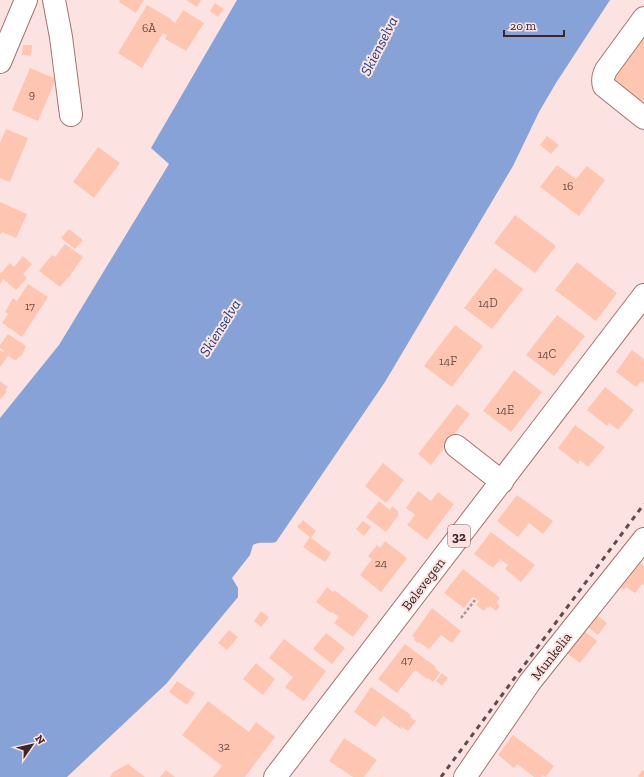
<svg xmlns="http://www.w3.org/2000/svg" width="644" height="777" font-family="'Zilla Slab',serif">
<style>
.water{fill:#86a2d6}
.building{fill:#fec6b0}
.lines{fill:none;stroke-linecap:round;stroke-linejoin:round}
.minor-casing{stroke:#a8716e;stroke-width:24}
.major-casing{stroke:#a8716e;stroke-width:24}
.path{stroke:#ab9391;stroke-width:2.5;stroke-dasharray:3 2;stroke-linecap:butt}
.minor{stroke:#fff;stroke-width:22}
.major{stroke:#fff;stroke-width:22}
.rail{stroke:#634b4a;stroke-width:3;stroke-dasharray:5 5;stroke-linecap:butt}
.labels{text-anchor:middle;stroke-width:4;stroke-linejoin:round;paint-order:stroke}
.number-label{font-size:12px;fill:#6d4e48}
.shield{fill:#fce3e1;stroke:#765f5d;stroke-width:1}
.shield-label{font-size:13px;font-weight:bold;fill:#3d2625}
.street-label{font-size:14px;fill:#3d2625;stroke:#fce3e1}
.water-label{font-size:15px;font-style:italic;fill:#203e7e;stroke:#fce3e1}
</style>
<rect width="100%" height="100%" fill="#fce3e1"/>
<!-- water -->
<path class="water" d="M 237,0 L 610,0 L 556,83 L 539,112 L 513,166 L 385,382 L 276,542 C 267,544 260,541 253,545 L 250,555 L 232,578 L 238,588 L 238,597 L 166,684 L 67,777 L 0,777 L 0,418 L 59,345 L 169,164 L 151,148 Z"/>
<!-- building -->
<path class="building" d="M 120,0 L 144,0 L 136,13 L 119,2 Z
M 186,0 L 201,0 L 197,7 Z
M 215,3 L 224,9 L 218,17 L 210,11 Z
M 147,5 L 171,19 L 171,20 L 175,23 L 183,10 L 204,23 L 186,51 L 165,39 L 167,35 L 163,33 L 142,68 L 118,53 Z
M 644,25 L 644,101 L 643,100 L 637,107 L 608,80 Z
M 23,45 L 32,45 L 31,56 L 22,55 Z
M 30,68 L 56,79 L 38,121 L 12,110 Z
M 6,129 L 28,138 L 10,182 L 0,178 L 0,143 Z
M 547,136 L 559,145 L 551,154 L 540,145 Z
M 98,147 L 120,163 L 94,198 L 73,182 Z
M 557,165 L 576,179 L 587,166 L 605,180 L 579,216 L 540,187 Z
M 0,202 L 27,214 L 16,238 L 2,232 L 0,235 Z
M 515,215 L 556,246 L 535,273 L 494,243 Z
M 69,229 L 83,240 L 75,249 L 61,238 Z
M 65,244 L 83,257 L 69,277 L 68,277 L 60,287 L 39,271 L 52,255 L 55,257 Z
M 23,256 L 32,264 L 23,274 L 27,278 L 16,290 L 3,279 L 0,285 L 0,272 L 1,273 L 10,263 L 14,267 Z
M 577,262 L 617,293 L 596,321 L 555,290 Z
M 495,268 L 523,289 L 492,329 L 464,308 Z
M 28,284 L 48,297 L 22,337 L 2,323 L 8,314 L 5,312 L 13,298 L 17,301 Z
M 557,315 L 585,336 L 554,376 L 526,355 Z
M 455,325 L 483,346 L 452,387 L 424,366 Z
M 8,334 L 26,346 L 21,357 L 20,356 L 16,360 L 14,360 L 8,356 L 0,367 L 0,350 L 3,352 L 4,351 L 0,348 L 0,345 Z
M 632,350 L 644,359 L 644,383 L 641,381 L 636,387 L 616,372 Z
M 514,370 L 542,392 L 511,432 L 483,411 Z
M 0,381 L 8,387 L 5,391 L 7,391 L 0,400 Z
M 605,387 L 634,410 L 618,430 L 609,423 L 607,426 L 587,410 Z
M 457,404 L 470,414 L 431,465 L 418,454 Z
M 575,425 L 605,447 L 588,467 L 580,460 L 578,464 L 558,448 Z
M 383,463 L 404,480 L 386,503 L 365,486 Z
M 418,491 L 431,501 L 438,492 L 454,504 L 427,540 L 407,525 L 415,515 L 406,508 Z
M 517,495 L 553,521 L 543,534 L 529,523 L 518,537 L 497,521 Z
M 379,501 L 390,510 L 392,506 L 398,511 L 398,516 L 386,532 L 366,517 Z
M 303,520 L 316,531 L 311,538 L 297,527 Z
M 363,521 L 371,527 L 364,536 L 356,529 Z
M 491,532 L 535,565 L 521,582 L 505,569 L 508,565 L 500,559 L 493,568 L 474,554 Z
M 310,537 L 331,553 L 325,562 L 303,547 Z
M 385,541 L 407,558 L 381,592 L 360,575 L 372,559 L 368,556 L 377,545 L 380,548 Z
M 632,556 L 644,566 L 644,585 L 642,584 L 635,593 L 626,587 L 624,590 L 617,585 Z
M 463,569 L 500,598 L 496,603 L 500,606 L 496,611 L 490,606 L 488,608 L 487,607 L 484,611 L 476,605 L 479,601 L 473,597 L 464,608 L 444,593 Z
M 327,587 L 333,592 L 334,590 L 369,616 L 353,637 L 334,623 L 339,617 L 332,612 L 331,613 L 316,602 Z
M 432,608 L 461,631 L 452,643 L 441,635 L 429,649 L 419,642 L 418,643 L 414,640 L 415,638 L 412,636 Z
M 590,610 L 607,623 L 598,635 L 581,622 Z
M 261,611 L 269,617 L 261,627 L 254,621 Z
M 578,626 L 597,641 L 580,663 L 561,649 Z
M 229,630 L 238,637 L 227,650 L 218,643 Z
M 326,633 L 345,648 L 332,664 L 313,649 Z
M 284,639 L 326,671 L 304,701 L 285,687 L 293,677 L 269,658 Z
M 405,644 L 436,667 L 435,668 L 440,673 L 433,682 L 428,678 L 427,679 L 415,670 L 397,693 L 378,679 Z
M 256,663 L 275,679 L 263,695 L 243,679 Z
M 442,673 L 448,678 L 442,686 L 436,681 Z
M 177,681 L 195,693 L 187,705 L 169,692 Z
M 371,687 L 411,715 L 410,717 L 416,721 L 408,731 L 402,727 L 401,729 L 383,716 L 375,727 L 354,712 Z
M 208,701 L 249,732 L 256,722 L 275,737 L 245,777 L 213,777 L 222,766 L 182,735 Z
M 513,735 L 554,766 L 546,777 L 542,775 L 541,777 L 534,777 L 517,764 L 514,768 L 498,755 Z
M 344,738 L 377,760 L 364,777 L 353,777 L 329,761 Z
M 128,764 L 145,777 L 110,777 L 113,772 Z
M 166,770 L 175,777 L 160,777 Z
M 642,770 L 644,771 L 644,777 L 639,777 L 638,776 Z"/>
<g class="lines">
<defs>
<path id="minor" d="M 54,0 L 61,37 L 71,115
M 644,18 L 606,70 C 603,76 602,80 604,86 L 644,118
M 0,62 L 26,0
M 456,446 L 502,482
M 465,777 L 530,682 L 644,539"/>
<path id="major" d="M 275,777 L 644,295"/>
</defs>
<!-- minor casing -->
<use href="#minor" class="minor-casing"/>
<!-- major casing -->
<use href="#major" class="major-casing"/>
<!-- path -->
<path class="path" d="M 461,618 L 475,600"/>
<!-- minor -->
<use href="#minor" class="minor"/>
<!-- major -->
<use href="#major" class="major"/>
<!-- rail -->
<path class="rail" d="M 441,777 L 644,504"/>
</g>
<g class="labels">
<!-- number labels -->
<g class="number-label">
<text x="149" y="32">6A</text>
<text x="32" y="98">9</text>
<text x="568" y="190">16</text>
<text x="488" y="307">14D</text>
<text x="30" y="310">17</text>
<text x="547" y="358">14C</text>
<text x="448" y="365">14F</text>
<text x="505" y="414">14E</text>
<text x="381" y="567">24</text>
<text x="407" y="664">47</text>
<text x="224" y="750">32</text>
</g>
<!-- shield labels -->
<rect class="shield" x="448" y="525" width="22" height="22" rx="3"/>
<g class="shield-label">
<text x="459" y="541">32</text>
</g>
<!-- street labels -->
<g class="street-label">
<text transform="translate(423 584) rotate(-53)" y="5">Bølevegen</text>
<text transform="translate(551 656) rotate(-52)" y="5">Munkelia</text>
</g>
<!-- water labels -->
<g class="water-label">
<text transform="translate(379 46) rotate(-63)" y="5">Skienselva</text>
<text transform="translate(220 328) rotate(-58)" y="5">Skienselva</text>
</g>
</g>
<!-- north arrow -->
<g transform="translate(32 745) rotate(56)" stroke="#fce3e1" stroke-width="3" paint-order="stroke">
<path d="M0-3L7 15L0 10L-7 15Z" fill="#3d2625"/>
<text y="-6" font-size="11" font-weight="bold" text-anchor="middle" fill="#3d2625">N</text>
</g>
<!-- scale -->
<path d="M504 30v6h60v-6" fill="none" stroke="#3d2625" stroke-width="2"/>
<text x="510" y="30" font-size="12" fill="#3d2625" stroke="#fce3e1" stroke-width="3" paint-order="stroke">20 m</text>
</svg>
